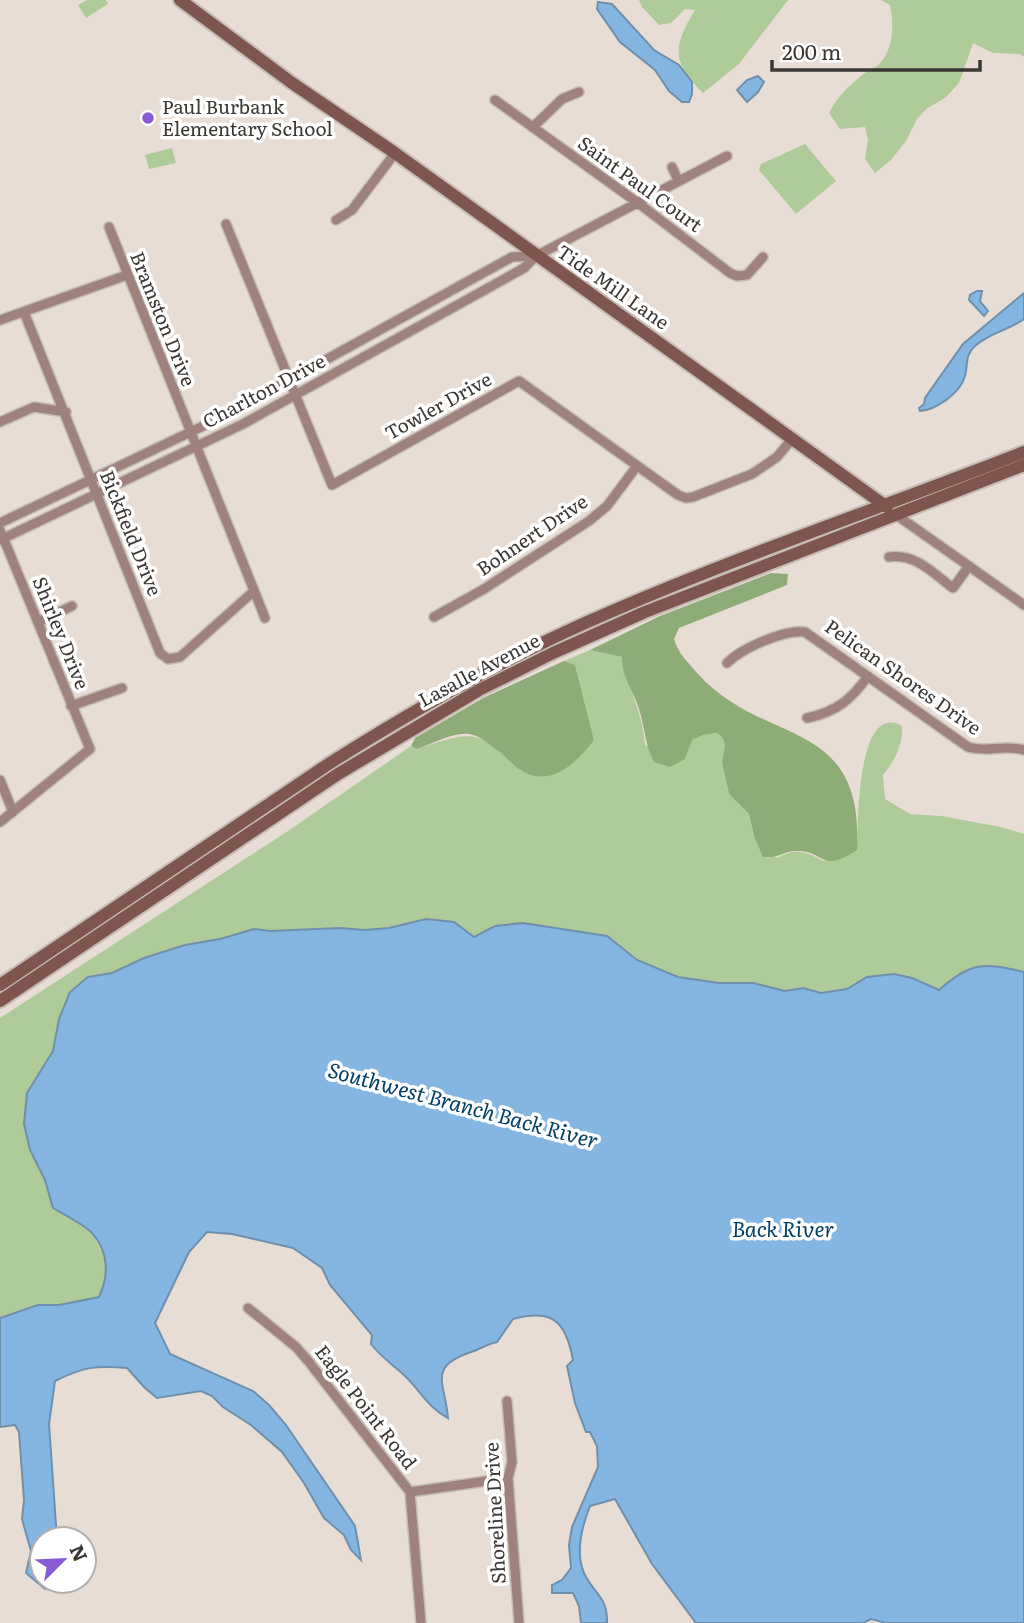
<svg xmlns="http://www.w3.org/2000/svg" width="1024" height="1623" font-family="Literata,serif">
<style>
.green{fill:#afcb9a}
.forest{fill:#8eac77}
.water{fill:#85b6e1;stroke:#6f90ad;stroke-width:2}
.lines{fill:none;stroke-linecap:round;stroke-linejoin:round}
.street-casing{stroke:#c5bcb4;stroke-width:12}
.secondary-casing{stroke:#c5bcb4;stroke-width:16}
.street{stroke:#9f827d;stroke-width:9}
.secondary{stroke:#7e564f;stroke-width:12}
.poi-dot{fill:#885bd5;stroke:#fff;stroke-width:2.5}
.labels{text-anchor:middle;stroke-width:7;stroke-linejoin:round;paint-order:stroke}
.poi-label{font-size:19px;fill:#3b3733;stroke:#fff;text-anchor:start}
.street-label{font-size:19px;fill:#3b3733;stroke:#fff}
.water-label{font-size:21px;font-style:italic;fill:#013f67;stroke:#fff}
</style>
<rect width="100%" height="100%" fill="#e8ddd4"/>
<!-- green -->
<path class="green" d="M 87,0 L 106,0 L 108,4 L 86,18 L 78,5 Z
M 639,0 L 788,0 L 739,64 L 703,93 C 672,63 672,47 695,10 L 685,9 L 671,23 L 659,25 L 642,7 Z
M 881,0 L 1024,0 L 1024,57 L 1020,54 L 993,53 L 973,43 L 959,83 L 945,98 L 926,109 L 917,119 L 906,141 L 891,160 L 875,173 L 865,159 L 868,140 L 865,127 L 840,129 L 829,113 C 837,96 852,83 866,72 C 871,69 877,67 880,63 C 894,48 894,23 890,5 Z
M 805,144 L 836,181 L 796,214 L 759,170 L 761,164 Z
M 172,148 L 176,163 L 149,169 L 145,155 Z
M 590,650 L 622,657 C 628,688 643,713 645,745 L 685,759 L 691,740 L 703,735 L 717,733 L 722,737 L 725,744 L 722,763 L 729,794 L 749,814 L 754,836 L 777,858 C 796,848 805,851 823,861 L 857,850 C 858,828 856,700 902,726 C 903,745 895,760 883,775 L 885,799 L 910,814 L 941,816 L 1001,827 L 1024,834 L 1024,972 L 1002,967 L 957,974 L 939,991 L 912,978 L 867,977 L 847,989 L 821,993 L 803,988 L 785,991 L 753,983 L 719,983 L 678,977 L 637,960 L 607,936 L 495,926 L 474,937 L 454,922 L 426,919 L 389,928 L 364,930 L 340,928 L 270,931 L 254,929 L 220,939 L 185,945 L 144,958 L 112,973 L 88,977 L 59,1019 L 53,1051 L 27,1093 L 30,1150 L 45,1180 L 53,1208 L 91,1232 L 105,1257 L 107,1280 L 99,1297 L 59,1305 L 38,1305 L 0,1318 L 0,1018 L 288,831 L 411,746 L 417,749 C 473,730 477,728 521,771 L 594,740 L 575,665 L 564,661 Z"/>
<!-- forest -->
<path class="forest" d="M 771,573 L 788,574 L 787,585 L 679,628 L 674,639 C 678,654 688,662 698,674 C 765,748 864,715 857,850 C 819,875 825,849 795,851 C 782,852 780,858 763,857 L 754,836 L 749,814 L 729,794 L 722,763 L 725,744 L 722,737 L 717,733 L 703,735 L 692,740 L 685,759 L 670,767 L 654,762 C 645,745 645,728 639,709 C 634,692 621,676 622,657 L 590,650 L 660,616 Z
M 564,661 L 575,665 L 594,740 C 577,762 552,788 522,771 C 512,765 504,754 493,747 C 486,742 478,735 469,734 C 453,732 432,744 417,749 L 411,746 L 415,738 L 483,698 Z"/>
<!-- water -->
<path class="water" d="M 598,2 L 612,4 L 654,50 L 679,65 L 692,82 L 692,94 L 689,102 L 682,102 L 669,91 L 655,70 L 620,42 L 597,9 Z
M 758,76 L 764,82 L 758,92 L 747,102 L 737,90 L 747,80 Z
M 977,291 L 982,291 L 980,301 L 988,311 L 984,316 L 969,300 L 970,295 Z
M 1024,293 L 1024,319 C 1009,330 989,333 975,346 C 965,355 968,364 965,376 C 960,394 935,410 920,411 L 919,408 L 924,404 L 925,398 L 963,344 Z
M 426,919 L 454,922 L 474,937 L 495,926 L 523,923 L 607,936 L 637,960 L 678,977 L 719,983 L 753,983 L 785,991 L 803,988 L 821,993 L 847,989 L 867,977 L 894,974 L 912,978 L 939,990 C 971,962 983,962 1024,972 L 1024,1623 L 886,1623 L 871,1619 L 863,1623 L 696,1623 L 652,1564 L 615,1499 L 590,1506 C 582,1526 575,1552 584,1573 C 592,1592 608,1596 607,1623 L 581,1623 L 579,1606 L 573,1593 L 552,1593 L 552,1585 L 562,1580 L 571,1568 L 569,1545 L 572,1527 L 598,1467 L 597,1446 L 590,1432 L 586,1432 L 575,1403 L 567,1366 L 573,1360 C 566,1322 553,1308 513,1319 L 497,1342 C 487,1344 481,1349 471,1352 C 427,1367 445,1382 448,1418 C 428,1408 420,1390 404,1375 C 392,1364 381,1357 371,1344 L 372,1335 L 330,1285 L 322,1268 L 293,1248 L 232,1234 L 207,1232 L 189,1252 L 155,1323 L 170,1354 L 253,1391 L 269,1405 L 286,1425 L 355,1526 L 361,1560 L 351,1550 L 344,1535 L 324,1518 L 304,1483 L 282,1452 L 251,1425 L 223,1407 L 212,1396 L 201,1391 L 157,1398 L 145,1388 L 127,1368 C 96,1365 83,1367 55,1381 L 49,1424 L 57,1539 L 42,1539 L 42,1581 L 53,1581 L 45,1589 L 26,1573 L 31,1551 L 22,1519 L 24,1500 L 19,1432 L 15,1425 L 0,1427 L 0,1318 L 38,1305 L 59,1305 L 99,1297 C 109,1276 109,1252 92,1233 C 86,1226 63,1214 53,1208 L 45,1180 L 30,1150 L 24,1124 L 27,1093 L 53,1051 L 59,1019 L 70,992 L 88,977 L 112,973 L 144,958 L 185,945 L 220,939 L 254,929 L 270,931 L 340,928 L 364,930 L 389,928 Z"/>
<g class="lines">
<defs>
<path id="street" d="M 495,100 L 638,203 L 730,273 L 737,276 L 747,275 L 763,257
M 533,127 L 562,99 L 579,92
M 672,167 L 678,180
M 336,220 L 352,210 L 395,153
M 226,224 L 332,485 L 519,381 L 678,495 L 686,498 L 693,497 L 752,474 L 777,457 L 792,439
M 109,227 L 265,618
M 24,312 L 160,653 L 168,659 L 180,657 L 254,591
M 0,320 L 127,275
M 0,422 L 34,407 L 66,412
M 895,514 L 1024,605
M 0,523 L 222,417 L 512,257 L 536,256
M 0,530 L 90,749 L 0,822
M 0,540 L 243,424 L 524,268 L 536,256 L 727,156
M 889,557 C 915,553 933,573 953,588 L 969,566
M 434,617 L 484,589 L 589,521 L 607,506 L 637,466
M 38,622 L 72,606
M 727,663 C 742,648 785,629 805,632 L 968,747 C 988,753 1005,744 1024,750
M 71,706 L 122,688
M 807,718 C 836,712 851,700 868,676
M 0,780 L 13,812
M 248,1308 L 296,1347 L 309,1362 L 410,1492
M 507,1401 L 512,1462 L 508,1478 L 519,1623
M 410,1492 L 421,1623
M 410,1492 L 508,1478"/>
<path id="secondary" d="M 180,0 L 292,83 L 395,153 L 887,507
M 0,985 L 330,763 C 412,711 496,663 585,623 C 729,559 878,509 1024,452
M 0,1001 L 338,774 L 479,690 L 553,653 L 645,612 L 1024,465"/>
</defs>
<!-- street casing -->
<use href="#street" class="street-casing"/>
<!-- secondary casing -->
<use href="#secondary" class="secondary-casing"/>
<!-- street -->
<use href="#street" class="street"/>
<!-- secondary -->
<use href="#secondary" class="secondary"/>
</g>
<!-- markers -->
<circle class="poi-dot" cx="148" cy="118" r="7"/>
<g class="labels">
<!-- poi labels -->
<g class="poi-label">
<text x="162" y="114">Paul Burbank<tspan x="162" dy="22">Elementary School</tspan></text>
</g>
<!-- street labels -->
<g class="street-label">
<text transform="translate(640 184) rotate(36)" y="7">Saint Paul Court</text>
<text transform="translate(613 287) rotate(35)" y="7">Tide Mill Lane</text>
<text transform="translate(163 319) rotate(68)" y="7">Bramston Drive</text>
<text transform="translate(264 391) rotate(-28)" y="7">Charlton Drive</text>
<text transform="translate(438 406) rotate(-29)" y="7">Towler Drive</text>
<text transform="translate(131 533) rotate(68)" y="7">Bickfield Drive</text>
<text transform="translate(532 535) rotate(-34)" y="7">Bohnert Drive</text>
<text transform="translate(61 633) rotate(68)" y="7">Shirley Drive</text>
<text transform="translate(479 670) rotate(-28)" y="7">Lasalle Avenue</text>
<text transform="translate(903 677) rotate(35)" y="7">Pelican Shores Drive</text>
<text transform="translate(366 1407) rotate(52)" y="7">Eagle Point Road</text>
<text transform="translate(495 1513) rotate(-93)" y="7">Shoreline Drive</text>
</g>
<!-- water labels -->
<g class="water-label">
<text transform="translate(463 1106) rotate(15)" y="7">Southwest Branch Back River</text>
<text x="783" y="1237">Back River</text>
</g>
</g>
<!-- north arrow -->
<g transform="translate(63 1560) rotate(66)"><circle r="33" fill="#ffffff" stroke="#b1afad" stroke-width="2"/>
<path d="M0-5L12 26L0 18L-12 26Z" fill="#885bd5"/>
<text y="-10" font-size="19" font-weight="bold" text-anchor="middle" fill="#3b3733">N</text>
</g>
<!-- scale -->
<path d="M772 60v10h208v-10" fill="none" stroke="#3b3733" stroke-width="3.5"/>
<text x="782" y="60" font-size="21" fill="#3b3733" stroke="#ffffff" stroke-width="5" paint-order="stroke">200 m</text>
</svg>
